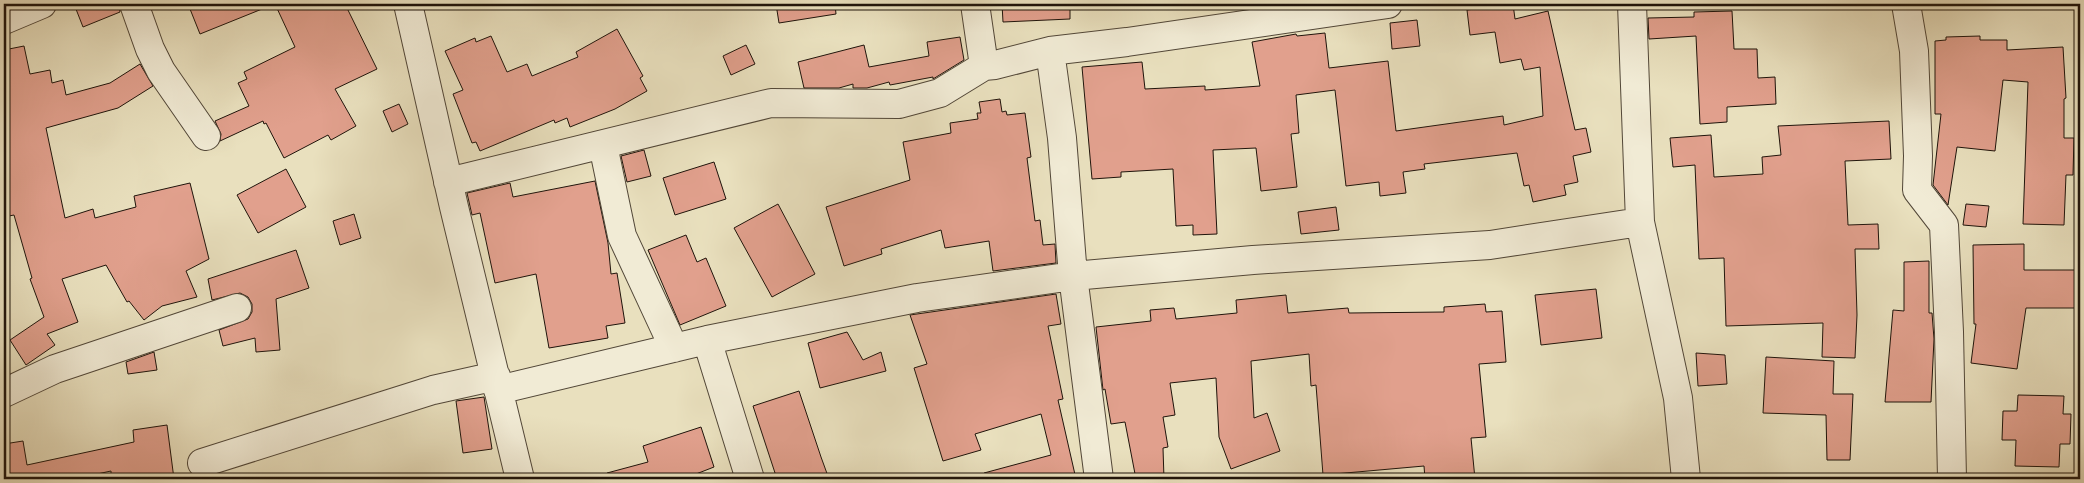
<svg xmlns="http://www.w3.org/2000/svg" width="2084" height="483" font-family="'Gentium Book Plus',serif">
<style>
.building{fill:#e1a08d;stroke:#1f140b}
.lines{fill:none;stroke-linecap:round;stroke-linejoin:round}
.minor-casing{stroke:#524738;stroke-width:30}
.minor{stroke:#f1ebd5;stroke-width:28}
</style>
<rect width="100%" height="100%" fill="#e9e0be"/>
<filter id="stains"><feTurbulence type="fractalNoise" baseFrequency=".004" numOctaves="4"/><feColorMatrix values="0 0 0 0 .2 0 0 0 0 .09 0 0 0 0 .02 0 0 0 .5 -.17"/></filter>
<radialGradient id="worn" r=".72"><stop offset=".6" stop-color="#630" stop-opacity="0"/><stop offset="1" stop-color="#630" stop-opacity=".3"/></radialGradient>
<!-- building -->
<path class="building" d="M 74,4 L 119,4 L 120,12 L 83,27 Z
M 188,4 L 272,4 L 272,5 L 200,34 Z
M 275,4 L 345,4 L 377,69 L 335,89 L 356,126 L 331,140 L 328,135 L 284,158 L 266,123 L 264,124 L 263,121 L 220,141 L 221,134 L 215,121 L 249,106 L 238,83 L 247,79 L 244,72 L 295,47 Z
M 776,4 L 835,4 L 836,14 L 779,23 Z
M 1002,4 L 1070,4 L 1070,19 L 1003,22 Z
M 1513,4 L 1515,19 L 1548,11 L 1575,130 L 1586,128 L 1591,152 L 1573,156 L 1578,182 L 1564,185 L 1566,195 L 1533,202 L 1529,185 L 1524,186 L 1517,153 L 1424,164 L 1425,169 L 1403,172 L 1406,193 L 1380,196 L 1379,182 L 1346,186 L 1335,90 L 1296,95 L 1299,133 L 1291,134 L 1297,187 L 1261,191 L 1256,148 L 1213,150 L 1217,234 L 1193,235 L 1193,225 L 1176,226 L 1173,169 L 1121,172 L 1121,177 L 1092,179 L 1082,67 L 1142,62 L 1145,89 L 1205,86 L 1205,90 L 1260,86 L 1252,42 L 1296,34 L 1297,36 L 1325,33 L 1329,68 L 1388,61 L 1396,131 L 1503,116 L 1504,125 L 1543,116 L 1540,67 L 1524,70 L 1521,59 L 1500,63 L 1495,32 L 1470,35 L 1467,10 Z
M 1732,11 L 1734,49 L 1757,49 L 1758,78 L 1775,77 L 1776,104 L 1727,107 L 1727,122 L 1700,124 L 1696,36 L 1649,39 L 1648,18 L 1694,17 L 1694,12 Z
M 1417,20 L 1420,46 L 1392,49 L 1390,23 Z
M 617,29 L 643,76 L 640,78 L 647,91 L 615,109 L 570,127 L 567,118 L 555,123 L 554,120 L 480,151 L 476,142 L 472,143 L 453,94 L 463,90 L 445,51 L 475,38 L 476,42 L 491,36 L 507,72 L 527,64 L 532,76 L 578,57 L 576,52 Z
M 1980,36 L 1980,40 L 2007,40 L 2007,50 L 2063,47 L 2066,98 L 2064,99 L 2064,138 L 2074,138 L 2073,175 L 2066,175 L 2064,225 L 2023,224 L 2028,82 L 2003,80 L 1995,151 L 1957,147 L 1948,205 L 1933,185 L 1941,114 L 1935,114 L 1935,41 L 1946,40 L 1946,37 Z
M 960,37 L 964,60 L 933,79 L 933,77 L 890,85 L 889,82 L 867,88 L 853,88 L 853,84 L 839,88 L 804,88 L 798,62 L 864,45 L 869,67 L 929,56 L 927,42 Z
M 746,45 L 755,64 L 731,75 L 723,56 Z
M 24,46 L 30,74 L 50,70 L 52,83 L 63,80 L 66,95 L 110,83 L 140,64 L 153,86 L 118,108 L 46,128 L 65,218 L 93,209 L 95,218 L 136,207 L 134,196 L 190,183 L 209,259 L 186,271 L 197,297 L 162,306 L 144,320 L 129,301 L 127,302 L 106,265 L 62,279 L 78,322 L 47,334 L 55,345 L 26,365 L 10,340 L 44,317 L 30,279 L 32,278 L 14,215 L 9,216 L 4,193 L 4,50 Z
M 1000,99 L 1002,112 L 1006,111 L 1007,115 L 1025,113 L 1031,157 L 1027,158 L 1035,221 L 1040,220 L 1043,245 L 1055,244 L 1056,263 L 993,271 L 989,241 L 945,248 L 941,230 L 881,249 L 882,254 L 844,266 L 826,207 L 910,180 L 903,142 L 951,133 L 950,123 L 978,119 L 977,113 L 981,113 L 979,102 Z
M 399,104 L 408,124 L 392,132 L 383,111 Z
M 1889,121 L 1891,159 L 1845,161 L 1848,225 L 1878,224 L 1879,249 L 1855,249 L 1857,315 L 1855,358 L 1822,357 L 1823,323 L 1726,326 L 1724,258 L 1699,259 L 1695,165 L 1673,167 L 1670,138 L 1711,135 L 1714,177 L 1763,174 L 1762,157 L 1781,155 L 1778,126 Z
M 644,150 L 651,176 L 627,182 L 621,156 Z
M 714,162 L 726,199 L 675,215 L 663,178 Z
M 286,169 L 306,207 L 258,233 L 237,195 Z
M 595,181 L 608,243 L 611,274 L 617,273 L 625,323 L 606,326 L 608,338 L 549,348 L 536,274 L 495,283 L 480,213 L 472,215 L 467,193 L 510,183 L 513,197 Z
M 778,204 L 815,274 L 772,297 L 734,228 Z
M 1966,204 L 1989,206 L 1986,227 L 1963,225 Z
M 1336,207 L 1339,230 L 1301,234 L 1298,212 Z
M 354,214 L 361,238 L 340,245 L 333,221 Z
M 686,235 L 697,262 L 706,258 L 726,306 L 680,325 L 648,250 Z
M 2024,244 L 2024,270 L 2080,270 L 2080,308 L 2026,308 L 2017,369 L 1971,363 L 1976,324 L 1974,324 L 1973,245 Z
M 296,250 L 309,288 L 276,299 L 280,350 L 256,352 L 255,338 L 223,346 L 219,330 L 248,319 L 252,312 L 252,304 L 248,297 L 240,293 L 212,300 L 208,279 Z
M 1929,261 L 1929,313 L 1932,313 L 1934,339 L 1931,402 L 1885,402 L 1893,310 L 1904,311 L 1904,262 Z
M 1596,289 L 1602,338 L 1541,345 L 1535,295 Z
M 1056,294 L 1061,324 L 1048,326 L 1063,399 L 1058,400 L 1076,479 L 985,479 L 984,473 L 1051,455 L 1041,414 L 975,434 L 981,450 L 943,461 L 914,368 L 927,364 L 910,315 Z
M 1286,295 L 1288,313 L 1348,308 L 1349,313 L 1444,312 L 1444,307 L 1485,304 L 1486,312 L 1502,311 L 1506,362 L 1479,364 L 1486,437 L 1471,438 L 1475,479 L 1425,479 L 1424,466 L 1323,475 L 1316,385 L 1311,386 L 1309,354 L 1251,361 L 1254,418 L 1267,413 L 1280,451 L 1231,469 L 1219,437 L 1216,378 L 1170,383 L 1175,415 L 1163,417 L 1168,447 L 1163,448 L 1164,479 L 1136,479 L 1125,422 L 1111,424 L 1105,389 L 1103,390 L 1096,327 L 1151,321 L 1150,310 L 1174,308 L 1176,319 L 1237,313 L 1236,300 Z
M 847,332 L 863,360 L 881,352 L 886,371 L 820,388 L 808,343 Z
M 154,352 L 157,370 L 128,374 L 126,362 Z
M 1696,353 L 1725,355 L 1727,384 L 1698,386 Z
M 1766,357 L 1834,361 L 1833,394 L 1853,394 L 1850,460 L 1827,460 L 1826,415 L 1763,413 Z
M 799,391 L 821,457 L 829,479 L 777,479 L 753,406 Z
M 2018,395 L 2064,396 L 2063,414 L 2071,414 L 2070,444 L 2060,444 L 2059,467 L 2015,466 L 2016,440 L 2002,440 L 2003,411 L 2017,411 Z
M 484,397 L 492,449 L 463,453 L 456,401 Z
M 167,425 L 174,479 L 111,479 L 111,471 L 74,479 L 4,479 L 4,444 L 23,441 L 27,465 L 134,442 L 133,430 Z
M 701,427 L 714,467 L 696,474 L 698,479 L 608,479 L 607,473 L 648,462 L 643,446 Z"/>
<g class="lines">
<defs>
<path id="minor" d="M 134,4 L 150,49 L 161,71 L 206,136
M 408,4 L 454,207 L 520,479
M 975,4 L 984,66 L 995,65 L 1050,51 L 1127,42 L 1388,4
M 1632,4 L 1640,222 L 1678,398 L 1686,479
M 1906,4 L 1914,51 L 1918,156 L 1917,190 L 1944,225 L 1949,332 L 1952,479
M 4,20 L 42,4
M 1050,51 L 1062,138 L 1073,276 L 1099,479
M 603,145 L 622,236 L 674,348
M 448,182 L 771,103 L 899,104 L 940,93 L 984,66
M 707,340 L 750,479
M 498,390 L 707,340 L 917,298 L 1073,276 L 1253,260 L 1490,245 L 1640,222
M 4,393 L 55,369 L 237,308
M 202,463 L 433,390 L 496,376"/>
</defs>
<!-- minor casing -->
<use href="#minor" class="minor-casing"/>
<!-- minor -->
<use href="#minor" class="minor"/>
</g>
<!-- margin -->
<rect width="2084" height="483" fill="none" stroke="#e9e0be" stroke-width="20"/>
<rect x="5" y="5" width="2074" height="473" fill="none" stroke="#1f140b" stroke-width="2.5"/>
<rect x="10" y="10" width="2064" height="463" fill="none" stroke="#1f140b"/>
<rect width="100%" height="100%" filter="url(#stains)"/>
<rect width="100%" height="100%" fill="url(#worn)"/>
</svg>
